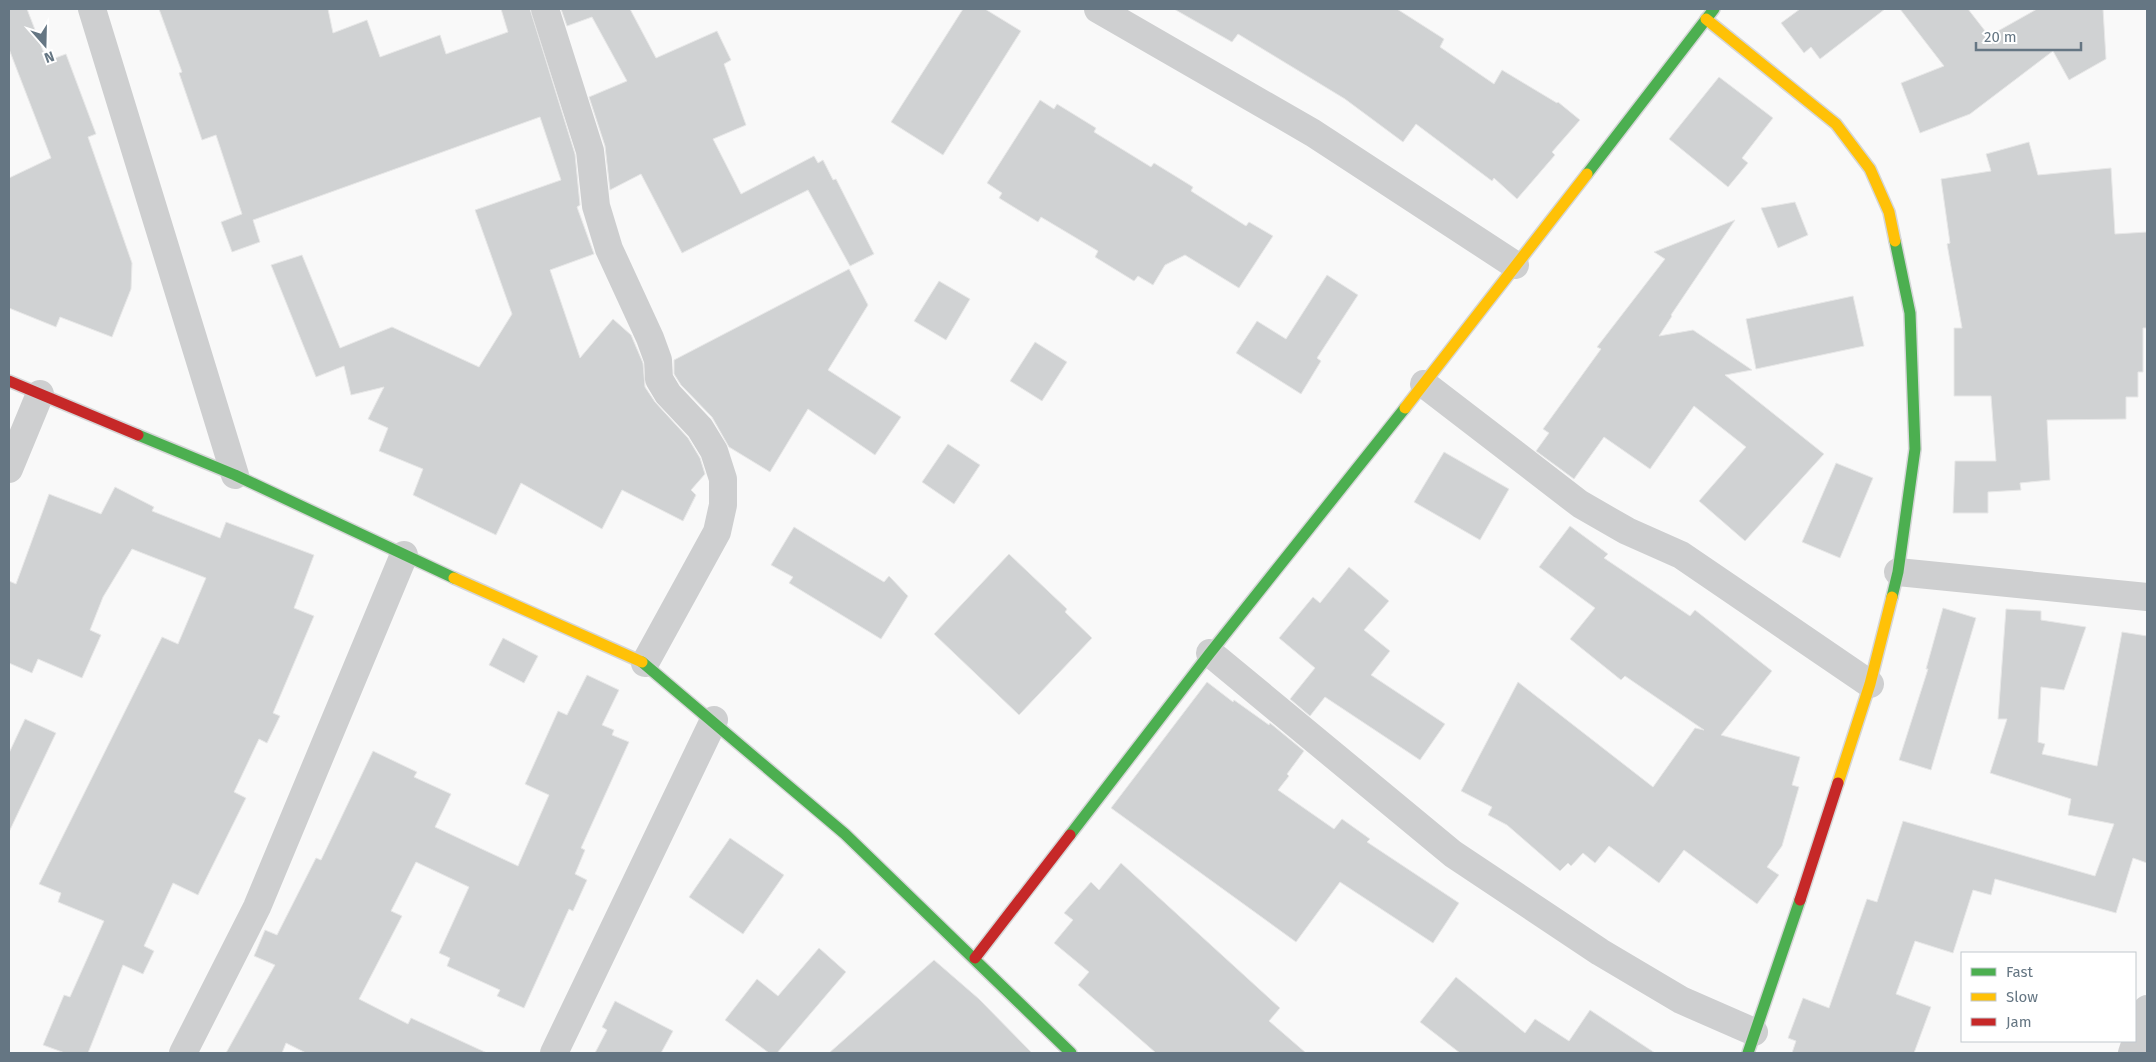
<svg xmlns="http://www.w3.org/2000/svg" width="2156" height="1062" font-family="'Fira Sans',sans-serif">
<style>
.building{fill:#d0d2d3;stroke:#e8e8e8}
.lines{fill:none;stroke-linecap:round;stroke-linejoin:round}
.fast-casing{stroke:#d5d6d7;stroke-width:14}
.slow-casing{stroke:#d5d6d7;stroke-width:14}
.jam-casing{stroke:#d5d6d7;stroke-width:14}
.street{stroke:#cecfd0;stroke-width:28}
.fast{stroke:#4caf50;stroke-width:11}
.slow{stroke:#ffc107;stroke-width:11}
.jam{stroke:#c62828;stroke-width:11}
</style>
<rect width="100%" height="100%" fill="#f9f9f9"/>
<!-- building -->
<path class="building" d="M 9,9 L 27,9 L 47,61 L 66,54 L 96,134 L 88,137 L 132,263 L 131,289 L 112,337 L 60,317 L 56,327 L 9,308 L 9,178 L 51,158 L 9,49 Z
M 159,9 L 328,9 L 333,33 L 367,20 L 380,57 L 440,35 L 446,54 L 508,32 L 501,9 L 530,9 L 575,154 L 580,205 L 577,207 L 594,254 L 550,270 L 580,358 L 613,319 L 631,335 L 643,363 L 645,387 L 655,402 L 688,438 L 700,458 L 705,474 L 691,490 L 696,495 L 683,521 L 622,490 L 602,529 L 521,483 L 496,535 L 413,495 L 423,469 L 379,451 L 388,428 L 368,419 L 384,387 L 351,395 L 344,366 L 316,377 L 271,265 L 302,255 L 340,348 L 392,327 L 479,367 L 512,314 L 475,210 L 561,180 L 540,117 L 253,220 L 260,242 L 232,252 L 221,222 L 242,214 L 216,135 L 202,140 L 179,73 L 182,72 Z
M 561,9 L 630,9 L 656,58 L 717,31 L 731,60 L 724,64 L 746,125 L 713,139 L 741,194 L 814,156 L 818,163 L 823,160 L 833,180 L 836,179 L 874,254 L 850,266 L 808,190 L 682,253 L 641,174 L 610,190 L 605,146 L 589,97 L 627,81 L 592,17 L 567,26 Z
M 963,9 L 985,9 L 1021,31 L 943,155 L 891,122 Z
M 1174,9 L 1397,9 L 1444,39 L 1440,47 L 1494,84 L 1502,70 L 1557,103 L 1558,102 L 1580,120 L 1552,152 L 1555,155 L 1517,199 L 1494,178 L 1492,181 L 1416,124 L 1403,142 L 1345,99 L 1238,34 L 1232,42 Z
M 1800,9 L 1885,9 L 1820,59 L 1811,47 L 1804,53 L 1781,23 Z
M 1900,9 L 1968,9 L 1989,36 L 2037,9 L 2103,9 L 2106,59 L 2069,80 L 2053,51 L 1970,114 L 1920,133 L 1901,83 L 1944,66 Z
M 1719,77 L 1773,118 L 1742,158 L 1748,163 L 1728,187 L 1669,139 Z
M 1040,100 L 1054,109 L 1057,104 L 1096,128 L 1094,132 L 1151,167 L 1154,163 L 1193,187 L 1191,191 L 1246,226 L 1249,222 L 1273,236 L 1239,288 L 1185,255 L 1165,265 L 1153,285 L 1138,276 L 1134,281 L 1095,257 L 1098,251 L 1041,217 L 1038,222 L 999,198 L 1002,193 L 987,183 Z
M 2029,142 L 2038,175 L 2111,168 L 2115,234 L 2147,232 L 2147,328 L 2143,328 L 2143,372 L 2138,372 L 2138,397 L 2126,397 L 2126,419 L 2047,420 L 2050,480 L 2020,483 L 2021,490 L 1988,492 L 1988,513 L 1953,513 L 1955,461 L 1996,461 L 1991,396 L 1954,396 L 1954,328 L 1962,328 L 1947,244 L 1950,243 L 1941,179 L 1991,171 L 1986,154 Z
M 1795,202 L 1808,235 L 1778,248 L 1761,208 Z
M 1735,220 L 1671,315 L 1672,316 L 1659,336 L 1693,330 L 1752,370 L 1725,375 L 1824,454 L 1745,541 L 1699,501 L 1746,447 L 1694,406 L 1650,469 L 1604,437 L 1574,479 L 1536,451 L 1549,433 L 1543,429 L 1601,349 L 1597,347 L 1665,259 L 1654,252 Z
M 849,269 L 868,305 L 828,370 L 901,417 L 875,455 L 808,409 L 770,472 L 729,447 L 712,417 L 681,385 L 674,374 L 674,360 Z
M 1327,275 L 1358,295 L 1317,358 L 1321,361 L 1301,394 L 1236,353 L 1257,321 L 1286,339 Z
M 939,281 L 970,299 L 946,340 L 914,321 Z
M 1853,296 L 1864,346 L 1756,369 L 1746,319 Z
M 1035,342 L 1067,362 L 1042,401 L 1010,381 Z
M 948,444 L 980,465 L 954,504 L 922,482 Z
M 1444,452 L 1509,489 L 1480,540 L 1414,502 Z
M 1836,463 L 1873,478 L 1840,558 L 1802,542 Z
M 115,487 L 154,507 L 152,511 L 220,538 L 226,522 L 314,555 L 294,608 L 314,616 L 273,713 L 280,716 L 267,743 L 259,739 L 234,792 L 246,798 L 198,895 L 173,883 L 144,946 L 154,951 L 143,974 L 123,965 L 88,1053 L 65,1053 L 43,1045 L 64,995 L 70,997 L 104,921 L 58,902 L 61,893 L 39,884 L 162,637 L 178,644 L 206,578 L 132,549 L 103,597 L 90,630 L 101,635 L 82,678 L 38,659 L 32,673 L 9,663 L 9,581 L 16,584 L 49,494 L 101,514 Z
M 1570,526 L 1608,554 L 1604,558 L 1690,616 L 1695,610 L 1772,671 L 1721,735 L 1800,757 L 1792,785 L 1799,787 L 1782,846 L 1767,867 L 1779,875 L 1757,904 L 1684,850 L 1659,883 L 1609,846 L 1595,863 L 1583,853 L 1571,866 L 1568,863 L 1560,871 L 1507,825 L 1488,815 L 1492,807 L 1461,791 L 1518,682 L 1653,787 L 1695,728 L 1704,730 L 1625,676 L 1621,680 L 1570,639 L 1595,608 L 1539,567 Z
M 794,527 L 884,582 L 889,576 L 908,596 L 881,639 L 789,583 L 793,577 L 771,565 Z
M 1009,554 L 1067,609 L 1065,612 L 1092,638 L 1019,715 L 934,634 Z
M 1349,567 L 1389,601 L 1364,630 L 1390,651 L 1371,675 L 1445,724 L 1420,760 L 1325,697 L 1310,716 L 1290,699 L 1315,668 L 1279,638 L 1313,597 L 1320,603 Z
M 1943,608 L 1976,618 L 1931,770 L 1899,760 L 1928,669 L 1926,669 Z
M 2006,609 L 2041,611 L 2041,620 L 2086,627 L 2064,690 L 2041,687 L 2038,742 L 2045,744 L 2042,754 L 2097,766 L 2122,632 L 2147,636 L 2147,863 L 2133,858 L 2116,913 L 1995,879 L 1991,895 L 1973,890 L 1953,953 L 1915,941 L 1896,994 L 1931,1007 L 1914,1053 L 1792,1053 L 1796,1041 L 1788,1038 L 1803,998 L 1829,1008 L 1867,899 L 1877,902 L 1903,821 L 2095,876 L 2114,824 L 2068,815 L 2071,799 L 1990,773 L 2007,719 L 1998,719 Z
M 503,638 L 538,656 L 524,683 L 489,665 Z
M 587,675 L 619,690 L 602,725 L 614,730 L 612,735 L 629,742 L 581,848 L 585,850 L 575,874 L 587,880 L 573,911 L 569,909 L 524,1008 L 497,996 L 500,990 L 447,966 L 450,958 L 439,953 L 469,887 L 416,862 L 391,911 L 402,916 L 359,999 L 408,1024 L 411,1018 L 487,1053 L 306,1053 L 286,1043 L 282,1053 L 226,1053 L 275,965 L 254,956 L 265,930 L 277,935 L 316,858 L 321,860 L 373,751 L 417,772 L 414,777 L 451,794 L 435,827 L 518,866 L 549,795 L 525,784 L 558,711 L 567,715 Z
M 1207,682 L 1233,702 L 1234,700 L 1269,725 L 1270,723 L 1304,751 L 1287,774 L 1289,776 L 1278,790 L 1334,829 L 1342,819 L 1370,839 L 1367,842 L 1459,903 L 1433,943 L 1340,882 L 1296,942 L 1111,808 Z
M 25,719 L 56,733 L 9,832 L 9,753 Z
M 730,838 L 784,875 L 743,934 L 689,897 Z
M 1121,863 L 1280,1008 L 1269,1021 L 1306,1053 L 1156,1053 L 1078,985 L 1089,972 L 1054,943 L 1073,920 L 1064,913 L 1091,882 L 1099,890 Z
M 819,948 L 846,972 L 777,1053 L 769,1053 L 725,1020 L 757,979 L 778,996 Z
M 934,960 L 979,999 L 1032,1053 L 829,1053 Z
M 1456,977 L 1525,1033 L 1535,1019 L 1569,1041 L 1590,1010 L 1655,1053 L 1460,1053 L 1420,1022 Z
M 615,1001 L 673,1031 L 661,1053 L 595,1053 L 607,1030 L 602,1027 Z"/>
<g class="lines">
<defs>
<path id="fast" d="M 1587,174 L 1714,9
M 138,435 L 235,475 L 454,578
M 1892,597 L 1898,572 L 1915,449 L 1910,313 L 1895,241
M 642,662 L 845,834 L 1071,1053
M 1070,835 L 1210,653 L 1405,408
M 1748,1053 L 1800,900"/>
<path id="slow" d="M 1706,19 L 1836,124 L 1870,169 L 1889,212 L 1895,241
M 1405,408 L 1587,174
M 454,578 L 642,662
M 1838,783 L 1870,684 L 1892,597"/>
<path id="jam" d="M 9,381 L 138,435
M 1800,900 L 1838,783
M 975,958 L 1070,835"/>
</defs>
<!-- fast casing -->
<use href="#fast" class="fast-casing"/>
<!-- slow casing -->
<use href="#slow" class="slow-casing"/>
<!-- jam casing -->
<use href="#jam" class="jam-casing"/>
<!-- street -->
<path class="street" d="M 92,9 L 235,475
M 545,9 L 590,151 L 596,206 L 609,249 L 650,338 L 658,360 L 659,379 L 668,394 L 700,428 L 714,451 L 723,479 L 723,505 L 717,532 L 645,663
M 1098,9 L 1313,133 L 1515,265
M 1424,384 L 1580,504 L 1627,531 L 1681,555 L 1870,684
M 9,469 L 40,394
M 1898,572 L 2147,597
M 1210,653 L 1453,854 L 1600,952 L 1681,1000 L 1754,1032
M 183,1053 L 257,907 L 404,555
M 554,1053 L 714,720
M 2132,1053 L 2147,1009"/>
<!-- fast -->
<use href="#fast" class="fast"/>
<!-- slow -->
<use href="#slow" class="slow"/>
<!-- jam -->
<use href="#jam" class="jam"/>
</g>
<!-- border -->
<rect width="2156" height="1062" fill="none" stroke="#657683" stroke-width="20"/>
<!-- legend -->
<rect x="1961" y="952" width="175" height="90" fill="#ffffff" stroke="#c1c8cd"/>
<rect x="1971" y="968" width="25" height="8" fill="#4caf50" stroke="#c1c8cd"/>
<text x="2006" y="977" font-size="15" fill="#657683">Fast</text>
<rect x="1971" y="993" width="25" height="8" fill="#ffc107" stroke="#c1c8cd"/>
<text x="2006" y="1002" font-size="15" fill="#657683">Slow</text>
<rect x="1971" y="1018" width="25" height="8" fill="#c62828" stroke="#c1c8cd"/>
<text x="2006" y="1027" font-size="15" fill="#657683">Jam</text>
<!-- north arrow -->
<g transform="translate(45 45) rotate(160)" stroke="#ffffff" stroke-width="4" paint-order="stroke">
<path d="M0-4L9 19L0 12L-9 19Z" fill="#657683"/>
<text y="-8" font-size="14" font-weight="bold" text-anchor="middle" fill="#657683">N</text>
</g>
<!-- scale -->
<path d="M1976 42v8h105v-8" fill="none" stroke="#657683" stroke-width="2.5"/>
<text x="1984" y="42" font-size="15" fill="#657683" stroke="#ffffff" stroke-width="4" paint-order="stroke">20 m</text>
</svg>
